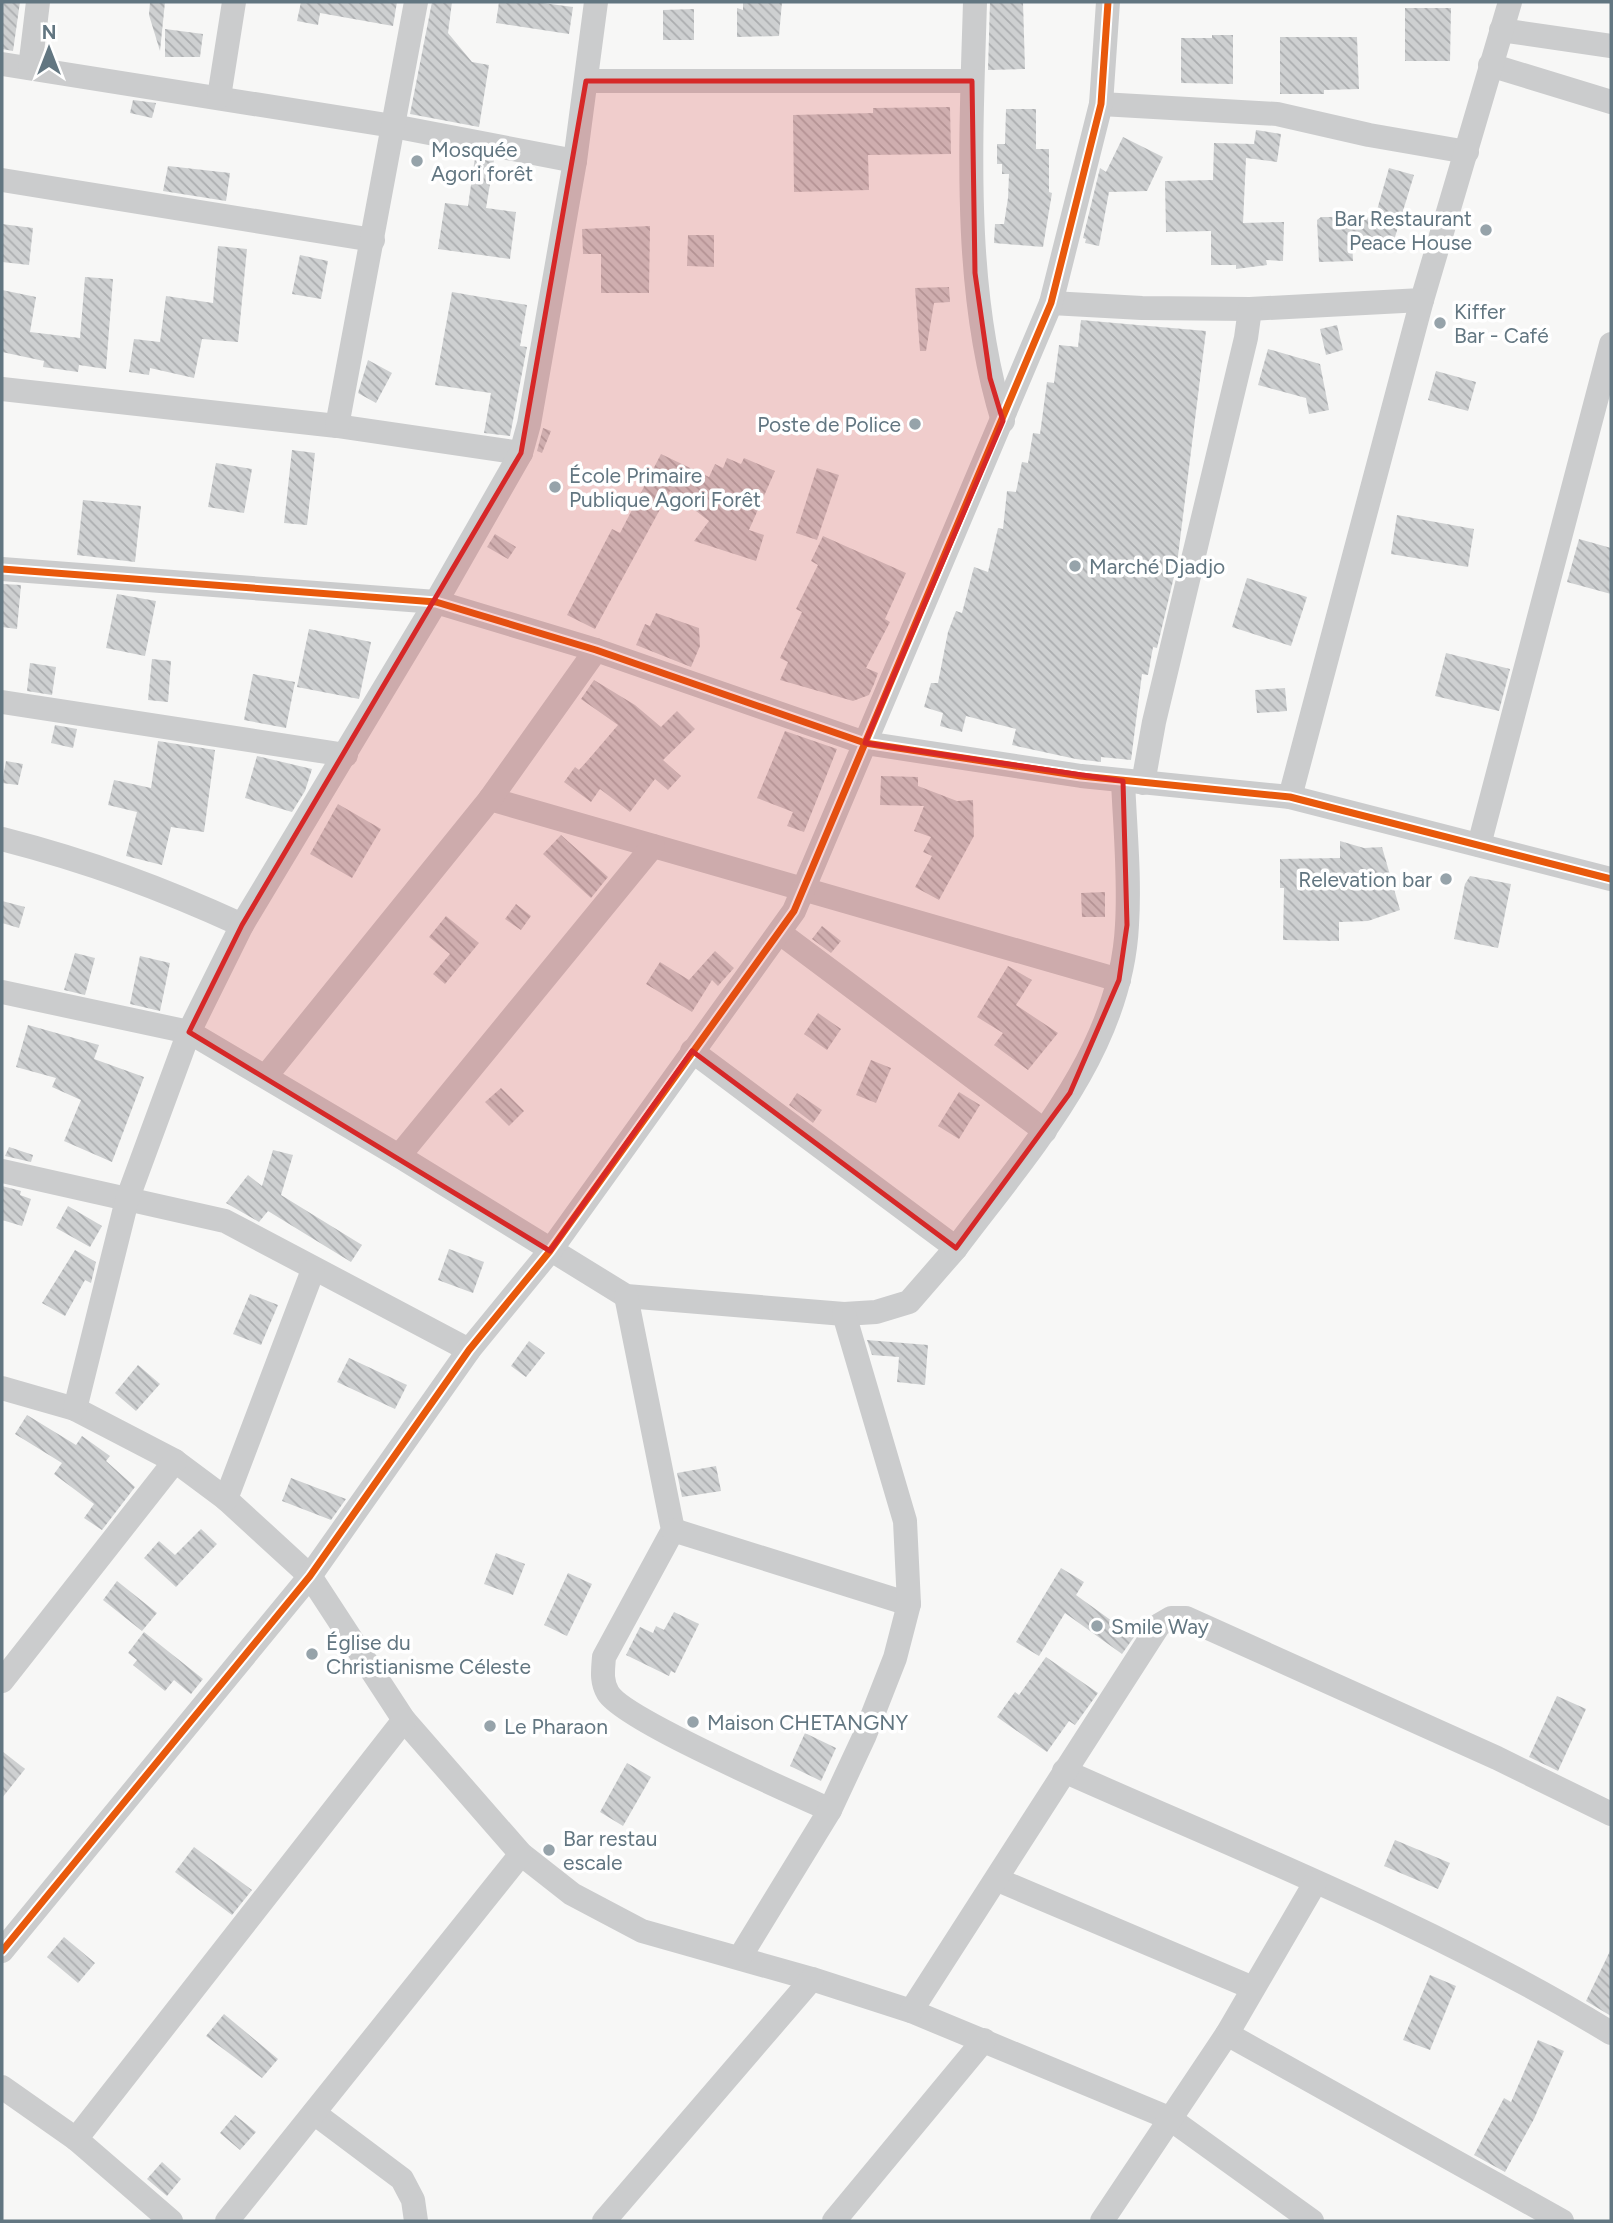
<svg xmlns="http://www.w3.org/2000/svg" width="1613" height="2223" viewBox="0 0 1613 2223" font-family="Figtree,sans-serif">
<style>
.building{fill:url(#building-back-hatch)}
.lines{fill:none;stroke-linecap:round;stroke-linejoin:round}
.minor{stroke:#cbcccd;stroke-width:24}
.cycleway-casing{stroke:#fff;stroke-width:11}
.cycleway{stroke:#e8590c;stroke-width:7}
.marked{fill:#d62828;fill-opacity:0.2;stroke:#d62828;stroke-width:5;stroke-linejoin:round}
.poi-dot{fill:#96a3aa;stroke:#fff;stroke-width:2.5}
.labels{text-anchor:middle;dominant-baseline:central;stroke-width:7;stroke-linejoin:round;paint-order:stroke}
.poi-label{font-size:21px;fill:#627681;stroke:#fff;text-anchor:start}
</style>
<defs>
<pattern id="building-back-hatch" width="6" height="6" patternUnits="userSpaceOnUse" patternTransform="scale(1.75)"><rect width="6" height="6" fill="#ced0d1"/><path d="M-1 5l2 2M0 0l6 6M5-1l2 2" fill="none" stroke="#abadaf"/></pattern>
</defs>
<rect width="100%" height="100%" fill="#f7f7f6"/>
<g class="building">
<polygon points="2,2 20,2 13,51 2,49"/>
<polygon points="150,2 165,2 160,51 149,15"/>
<polygon points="301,2 397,2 393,26 320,13 318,25 297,21"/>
<polygon points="432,2 452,2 448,33 472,62 489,65 479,127 410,114"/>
<polygon points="499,2 535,2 573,7 569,34 496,23"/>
<polygon points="743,2 782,2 779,36 737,37 737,8 743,10"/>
<polygon points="990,2 1023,2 1025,69 988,70"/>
<polygon points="1405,8 1451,8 1450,61 1405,61"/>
<polygon points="694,9 694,40 663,40 663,10"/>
<polygon points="165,29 203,34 200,57 165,57"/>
<polygon points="1212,35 1233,35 1233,84 1181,83 1181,38 1212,38"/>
<polygon points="1280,37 1357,37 1359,89 1324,90 1324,94 1280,94"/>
<polygon points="133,100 156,103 152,118 130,113"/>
<polygon points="950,107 951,154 868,155 869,190 794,192 793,115 873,113 873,108"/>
<polygon points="1006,109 1036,109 1036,149 1049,149 1049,192 1052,193 1043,247 994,243 995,224 1004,224 1008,198 1009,174 1002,174 1002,164 997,164 997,144 1005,144"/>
<polygon points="1256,130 1281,134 1277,162 1246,158 1243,223 1284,222 1283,261 1266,260 1267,265 1236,269 1236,265 1211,265 1211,231 1166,232 1165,181 1213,180 1214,143 1254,144"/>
<polygon points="1123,137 1163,157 1147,191 1109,192 1099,246 1085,243 1086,239 1083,238 1100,168 1106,172"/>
<polygon points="475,157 494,160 486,208 516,212 510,259 438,249 445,203 468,206"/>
<polygon points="168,166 230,173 226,201 163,191"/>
<polygon points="1389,168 1414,175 1391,250 1352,240 1353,261 1319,262 1317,220 1321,217 1375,217"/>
<polygon points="2,224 33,228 29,265 2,262"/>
<polygon points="650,226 649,293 601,293 601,254 583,254 582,229"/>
<polygon points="688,235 714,235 714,267 687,266"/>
<polygon points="218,246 247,249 238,342 202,339 194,378 150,368 149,375 129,372 134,339 160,342 166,296 213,303"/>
<polygon points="300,255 328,261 321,299 292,294"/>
<polygon points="85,277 113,279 106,369 79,365 78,372 43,367 44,361 2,352 2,290 36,297 30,332 80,338"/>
<polygon points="949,287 950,302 934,303 926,351 920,351 915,288"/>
<polygon points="452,292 527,305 520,346 527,347 510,436 484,433 491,393 435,385"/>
<polygon points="1081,320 1206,331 1177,564 1157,648 1153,647 1148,675 1142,674 1131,760 1101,757 1101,762 1076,759 1012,745 1016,729 966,716 962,732 940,726 943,713 924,707 931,683 938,683 948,632 956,611 962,613 974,567 988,572 998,528 1003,529 1007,491 1016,492 1022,462 1028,463 1033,433 1040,434 1047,382 1054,383 1059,345 1078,347"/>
<polygon points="1337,325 1343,350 1326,355 1320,329"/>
<polygon points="1268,349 1320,364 1329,410 1309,414 1306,398 1258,385"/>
<polygon points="368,360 392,373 376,403 358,393"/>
<polygon points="1436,371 1476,382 1468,411 1428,400"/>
<polygon points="543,428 551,431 542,453 537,451"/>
<polygon points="292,450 315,453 307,525 284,523"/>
<polygon points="661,454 709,477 715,464 723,468 727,458 741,464 744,458 775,471 749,530 764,535 756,561 694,541 709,521 670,491 595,629 567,615 612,529 620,533"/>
<polygon points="216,463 252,469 244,513 208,507"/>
<polygon points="817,468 839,475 817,540 796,533"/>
<polygon points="83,500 141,506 135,562 77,555"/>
<polygon points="1397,515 1474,529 1468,567 1391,554"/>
<polygon points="495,534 516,547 508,559 487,547"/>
<polygon points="823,536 906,573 885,619 890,622 866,668 878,673 874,684 869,695 853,701 780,680 788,662 780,658 802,612 796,609 818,565 811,561"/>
<polygon points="1579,539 1611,548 1611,594 1567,582"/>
<polygon points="1247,578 1307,597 1291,646 1232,627"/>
<polygon points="2,584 21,585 17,629 2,627"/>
<polygon points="117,594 156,601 145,656 106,648"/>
<polygon points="656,613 699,628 700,646 691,667 636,645 645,624 650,626"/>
<polygon points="309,629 371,642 359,699 297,687"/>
<polygon points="1446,653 1510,669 1499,711 1435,696"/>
<polygon points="152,659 171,661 168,702 148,700"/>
<polygon points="30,663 56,667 52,695 27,691"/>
<polygon points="253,674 295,682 286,728 244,720"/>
<polygon points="594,680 635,705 661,727 677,711 695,729 663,760 681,776 668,790 655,779 630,812 600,789 591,802 564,782 575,767 579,770 588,760 618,725 581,699"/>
<polygon points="1285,688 1287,711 1257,713 1255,690"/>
<polygon points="55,725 77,729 73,748 51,743"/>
<polygon points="785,731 837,749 804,832 787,826 793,812 757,798"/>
<polygon points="158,741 215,750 204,832 171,827 162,865 126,856 137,812 108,805 114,780 151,788"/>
<polygon points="257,756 312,769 305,791 292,812 245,798"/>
<polygon points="6,761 23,764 18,785 2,783"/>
<polygon points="881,776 918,777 918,786 957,801 973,800 974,836 939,900 915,887 932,856 923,852 931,837 914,831 924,806 880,805"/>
<polygon points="338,804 381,829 352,878 310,854"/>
<polygon points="561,835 608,877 591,898 543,854"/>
<polygon points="1340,841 1364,848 1382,847 1400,910 1368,921 1339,922 1339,941 1283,940 1284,888 1280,888 1280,859 1340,858"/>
<polygon points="1470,876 1511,884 1498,948 1454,939 1465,884"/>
<polygon points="1105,892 1105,917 1082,917 1081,893"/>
<polygon points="2,901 25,907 19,928 2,923"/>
<polygon points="516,904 531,916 521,930 505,919"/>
<polygon points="446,916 479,943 445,984 433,974 450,954 429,937"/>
<polygon points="822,926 841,941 831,953 812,939"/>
<polygon points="715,951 734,968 718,986 712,980 692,1012 646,984 660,962 689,980"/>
<polygon points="75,953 95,958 85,995 64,990"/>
<polygon points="140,956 170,963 160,1011 130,1004"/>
<polygon points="1008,966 1032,980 1016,1005 1058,1033 1028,1070 994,1045 1003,1033 977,1017"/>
<polygon points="818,1013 841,1029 827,1050 804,1034"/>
<polygon points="28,1025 99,1045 94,1059 144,1077 112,1162 64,1141 81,1100 52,1087 56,1078 16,1067"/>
<polygon points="871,1060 891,1068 876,1103 856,1095"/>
<polygon points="501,1088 524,1111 509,1126 485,1102"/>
<polygon points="959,1092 980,1105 959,1139 938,1126"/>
<polygon points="797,1093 822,1110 813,1123 789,1105"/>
<polygon points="9,1147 33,1155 31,1162 5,1156"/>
<polygon points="273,1150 293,1155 281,1195 362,1245 351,1262 268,1211 259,1222 226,1203 248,1175 262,1186"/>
<polygon points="2,1186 21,1191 20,1195 31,1199 22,1226 2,1220"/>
<polygon points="68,1206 102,1226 90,1247 56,1228"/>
<polygon points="449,1249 484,1262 473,1293 438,1280"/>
<polygon points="75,1250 96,1262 91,1283 85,1280 65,1316 42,1303"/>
<polygon points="250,1294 278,1305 261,1345 233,1334"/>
<polygon points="867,1340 928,1345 925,1385 897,1382 899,1357 872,1355"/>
<polygon points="529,1341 545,1353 526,1377 511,1366"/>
<polygon points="349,1358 407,1385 395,1409 337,1382"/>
<polygon points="138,1365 160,1384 136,1411 115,1393"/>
<polygon points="27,1415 76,1445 82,1436 110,1456 106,1461 135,1487 102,1530 84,1518 94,1504 54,1474 62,1463 15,1434"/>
<polygon points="716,1466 721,1491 682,1497 677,1473"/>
<polygon points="291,1478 346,1499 331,1520 282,1501"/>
<polygon points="201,1529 217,1544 176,1587 144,1558 159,1541 175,1555"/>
<polygon points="496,1553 525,1564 513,1595 484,1584"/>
<polygon points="1061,1568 1084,1582 1076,1595 1134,1637 1122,1654 1065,1613 1039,1656 1016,1642"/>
<polygon points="568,1573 592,1584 567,1636 544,1625"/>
<polygon points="117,1581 157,1613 142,1631 103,1600"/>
<polygon points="674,1612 699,1624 675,1673 671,1671 669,1676 626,1655 640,1627 653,1633 656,1626 664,1630"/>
<polygon points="144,1632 203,1679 191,1694 174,1680 165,1691 133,1665 137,1660 128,1653"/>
<polygon points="1046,1657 1098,1693 1075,1725 1069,1721 1047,1752 997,1717 1015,1692 1019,1695"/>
<polygon points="1557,1696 1586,1709 1558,1771 1529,1757"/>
<polygon points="805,1733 836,1748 821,1781 790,1766"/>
<polygon points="2,1751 25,1769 2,1798"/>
<polygon points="627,1763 651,1777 623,1826 600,1812"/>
<polygon points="1395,1840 1450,1863 1438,1889 1384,1866"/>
<polygon points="194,1847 252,1890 232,1915 175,1872"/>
<polygon points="64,1937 95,1963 78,1983 47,1957"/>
<polygon points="1611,1949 1611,2016 1586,2001"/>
<polygon points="1430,1975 1456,1986 1430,2050 1403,2040"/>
<polygon points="224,2014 278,2059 262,2078 206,2036"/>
<polygon points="1538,2040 1564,2051 1534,2119 1505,2172 1474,2155 1504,2098 1511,2102"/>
<polygon points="235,2115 256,2132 240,2150 220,2133"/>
<polygon points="162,2162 181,2179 167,2196 147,2179"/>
</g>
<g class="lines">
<g class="minor">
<path d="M975 2C971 139 962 289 1003 421"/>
<polyline points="1501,30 1611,46"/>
<polyline points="2,64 393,126 575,161"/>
<polyline points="1490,65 1611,102"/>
<polyline points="30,68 38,2"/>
<polyline points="586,81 972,81"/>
<polyline points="219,97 234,2"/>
<polyline points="1101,104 1277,114 1369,135 1467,152"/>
<polyline points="2,180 373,240"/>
<polyline points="1051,303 1142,308 1250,309 1422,300 1510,2"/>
<polyline points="2,389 337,426 521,453"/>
<polyline points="337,426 416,2"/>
<polyline points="2,569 436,602 596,650 865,743 1081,776 1290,797 1611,879"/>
<polyline points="2,702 346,755"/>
<polyline points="1143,783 1154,722 1246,338 1250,309"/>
<polyline points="1290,797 1422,300"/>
<polyline points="490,799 1119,980"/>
<path d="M2 839C88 861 161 888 242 925"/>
<polyline points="1479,845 1611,344"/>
<polyline points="780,933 1045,1131"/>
<polyline points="2,992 189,1032 399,1156 626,1296 844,1314 876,1312 909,1302 956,1248 692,1051"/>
<polyline points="266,1076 490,799 596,650"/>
<polyline points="399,1156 653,846"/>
<polyline points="2,1171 225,1221 469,1350"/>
<path d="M956 1248C1028 1152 1121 1051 1127 925 1130 877 1125 828 1123 781"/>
<path d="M626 1296 673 1530 604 1657C603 1670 601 1681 608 1693 624 1720 792 1792 830 1810"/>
<polyline points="2,1388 75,1409 175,1461 226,1499 310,1576 404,1720 521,1854 572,1894 642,1931 812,1979 911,2011 1169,2118 1312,2221"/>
<polyline points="75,1409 127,1200 189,1032 242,925 436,602 521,453 529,424 575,161 596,2"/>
<polyline points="226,1499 313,1270"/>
<polyline points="673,1530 909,1604"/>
<polyline points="2,1681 175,1461"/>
<path d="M1064 1771C1248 1853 1439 1928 1611 2033"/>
<polyline points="998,1880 1253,1988"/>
<polyline points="2,1951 310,1576 469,1350 550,1251 794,911 1051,303 1101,104 1108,2"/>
<polyline points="740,1957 830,1810 864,1737 895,1658 909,1604 905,1521 844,1314"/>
<polyline points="911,2011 1159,1625 1171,1618 1186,1618 1497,1758 1611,1814"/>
<polyline points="1227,2034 1562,2221"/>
<polyline points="2,2087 76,2139 171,2221"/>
<polyline points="314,2113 402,2179 413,2200 416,2221"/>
<polyline points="76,2139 404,1720"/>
<polyline points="227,2221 521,1854"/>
<polyline points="604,2221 812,1979"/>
<polyline points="834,2221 984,2040"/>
<polyline points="1102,2221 1227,2034 1315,1883"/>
</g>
<defs>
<g id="cycleway">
<polyline points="2,569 436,602 596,650 865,743 1081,776 1290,797 1611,879"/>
<polyline points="2,1951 310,1576 469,1350 550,1251 794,911 1051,303 1101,104 1108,2"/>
</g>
</defs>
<use href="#cycleway" class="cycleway-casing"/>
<use href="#cycleway" class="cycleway"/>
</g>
<path class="marked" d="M586 81H972L975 273 990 378 1003 421 865 743 1123 781 1127 925 1119 980 1070 1093 956 1248 692 1051 550 1251 189 1032 242 925 521 453Z"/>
<g class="poi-dot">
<circle cx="417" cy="161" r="7"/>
<circle cx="1486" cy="230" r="7"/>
<circle cx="1440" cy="323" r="7"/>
<circle cx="915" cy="424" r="7"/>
<circle cx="555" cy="487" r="7"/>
<circle cx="1075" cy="566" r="7"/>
<circle cx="1446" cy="879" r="7"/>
<circle cx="1097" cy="1626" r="7"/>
<circle cx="312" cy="1654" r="7"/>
<circle cx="693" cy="1722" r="7"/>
<circle cx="490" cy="1726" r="7"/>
<circle cx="549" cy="1850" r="7"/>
</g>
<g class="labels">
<g class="poi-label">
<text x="431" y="149">Mosquée<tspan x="431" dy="24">Agori forêt</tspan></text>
<text x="1472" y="218" text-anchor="end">Bar Restaurant<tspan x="1472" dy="24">Peace House</tspan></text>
<text x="1454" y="311">Kiffer<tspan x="1454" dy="24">Bar - Café</tspan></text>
<text x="901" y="424" text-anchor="end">Poste de Police</text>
<text x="569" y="475">École Primaire<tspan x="569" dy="24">Publique Agori Forêt</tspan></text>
<text x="1089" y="566">Marché Djadjo</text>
<text x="1432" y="879" text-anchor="end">Relevation bar</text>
<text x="1111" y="1626">Smile Way</text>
<text x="326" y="1642">Église du<tspan x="326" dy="24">Christianisme Céleste</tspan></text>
<text x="707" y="1722">Maison CHETANGNY</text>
<text x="504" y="1726">Le Pharaon</text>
<text x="563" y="1838">Bar restau<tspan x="563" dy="24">escale</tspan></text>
</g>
</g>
<rect width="1613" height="2223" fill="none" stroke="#627681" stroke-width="7"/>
<g transform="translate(49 49)" stroke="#ffffff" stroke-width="5" paint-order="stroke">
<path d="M0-5L12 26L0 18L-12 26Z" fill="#627681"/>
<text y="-10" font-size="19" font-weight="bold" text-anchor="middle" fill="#627681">N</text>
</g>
</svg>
